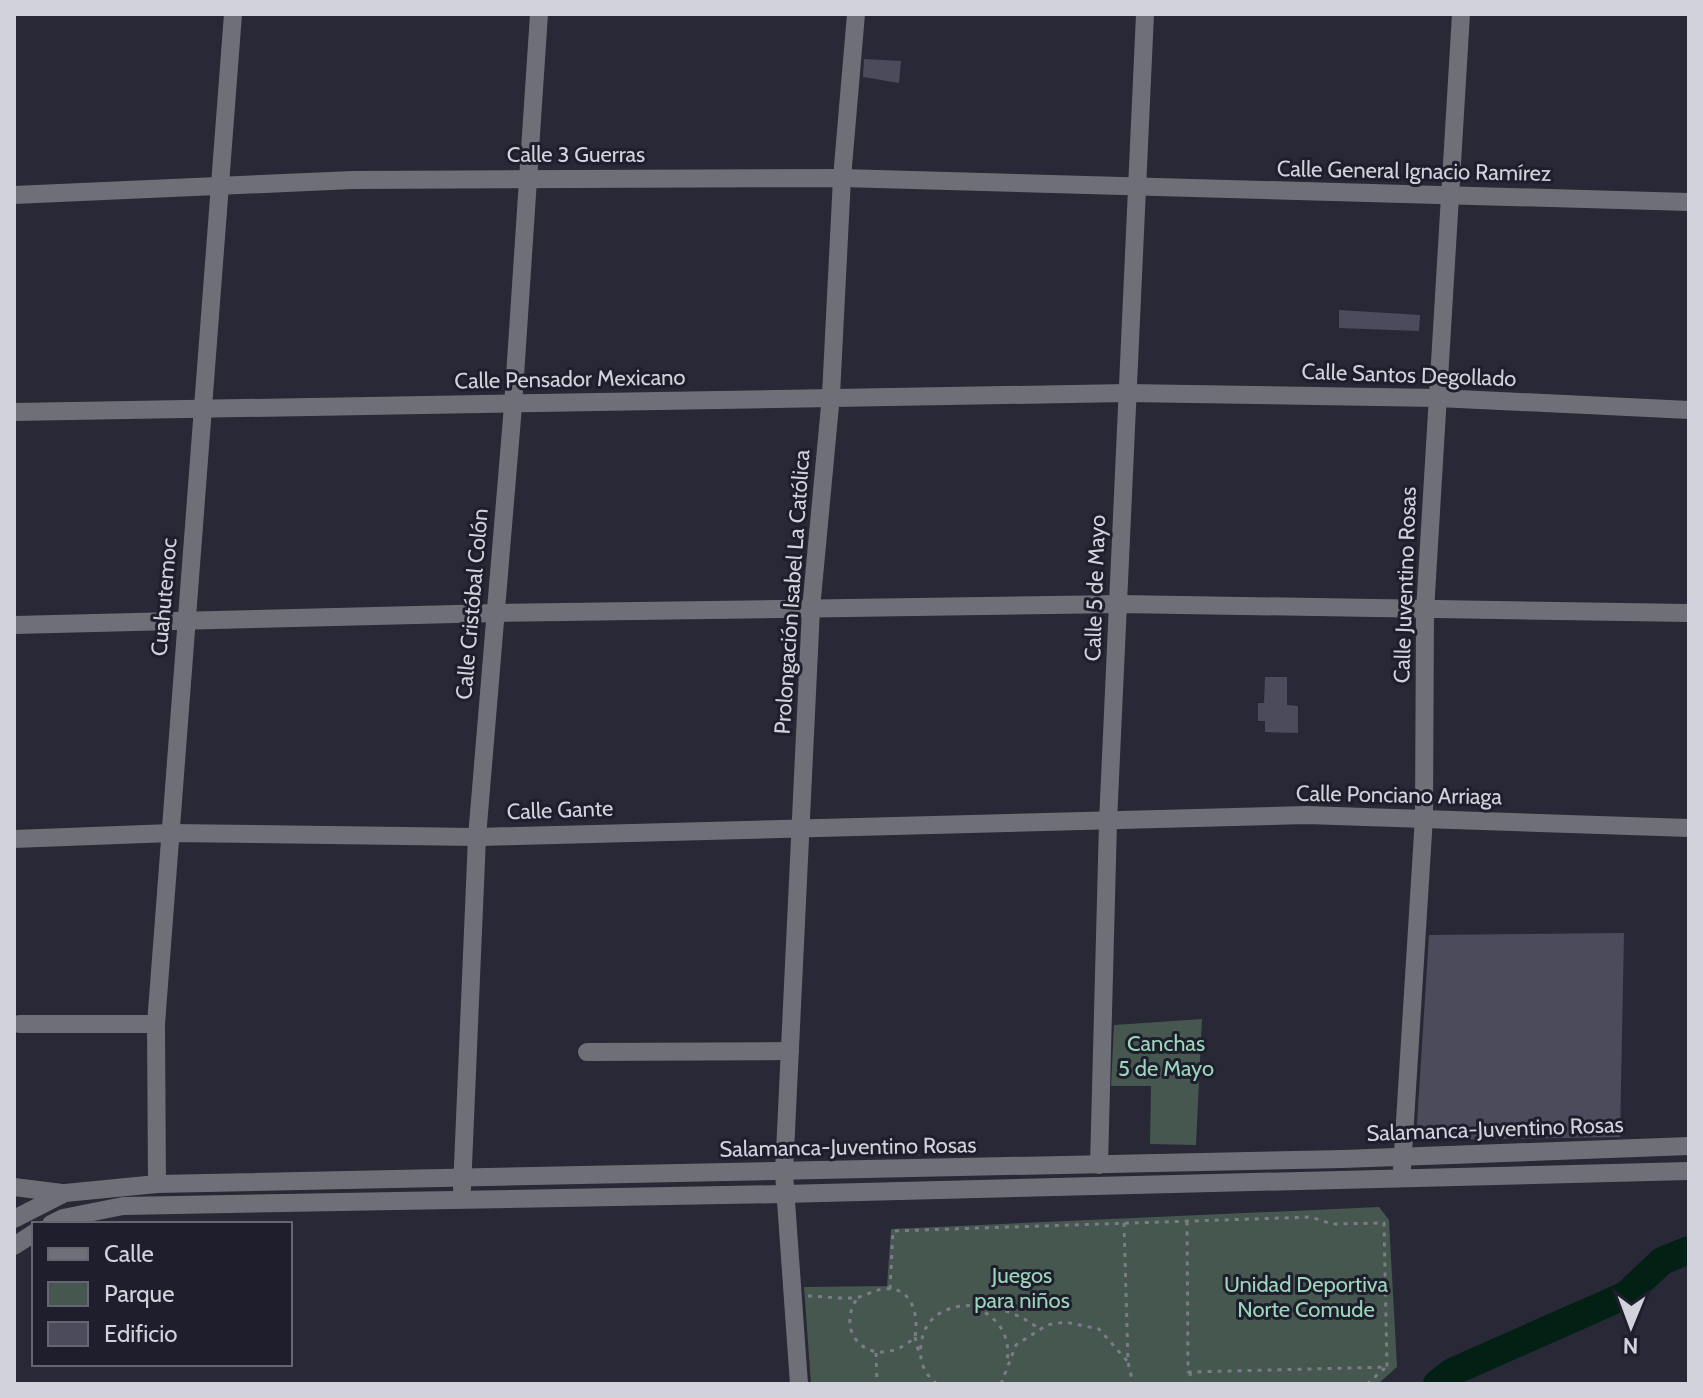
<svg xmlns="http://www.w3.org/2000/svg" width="1703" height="1398" viewBox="0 0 1703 1398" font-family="Cabin,sans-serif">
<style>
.green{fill:#45574e}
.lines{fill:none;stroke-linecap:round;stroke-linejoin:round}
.river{stroke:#032015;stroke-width:28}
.building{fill:#4b4b5c}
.path{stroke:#7c7c88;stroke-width:3;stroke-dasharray:4 6;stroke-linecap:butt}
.minor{stroke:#6f6f77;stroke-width:18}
.labels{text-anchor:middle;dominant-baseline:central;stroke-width:6;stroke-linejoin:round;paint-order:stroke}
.street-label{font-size:22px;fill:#d2d2dc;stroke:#1e1e2c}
.park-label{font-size:22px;fill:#9bd6bb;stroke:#1e1e2c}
</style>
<rect width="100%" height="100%" fill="#282836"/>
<g class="green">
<polygon points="1202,1019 1196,1145 1150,1144 1151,1086 1111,1086 1114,1025"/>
<polygon points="1379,1207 1389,1220 1397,1367 1378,1384 811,1384 804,1287 887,1286 891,1229"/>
</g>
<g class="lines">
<polyline class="river" points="1437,1384 1452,1372 1626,1295 1662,1261 1689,1250"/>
</g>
<g class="building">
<polygon points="864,59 901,61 899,83 863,77"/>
<polygon points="1339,310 1420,315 1419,331 1339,328"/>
<polygon points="1265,677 1287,677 1287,705 1298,706 1298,733 1265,732 1265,721 1258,721 1258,703 1264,703"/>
<polygon points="1624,933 1620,1137 1416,1140 1429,935"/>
</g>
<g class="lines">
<g class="path">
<polyline points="1124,1223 1128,1362 1133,1384"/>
<polyline points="890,1289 893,1231 1311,1217 1332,1224 1384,1223 1387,1367 1188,1372 1187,1221"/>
<path d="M808 1296C824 1296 844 1300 859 1297 867 1295 874 1290 883 1289 912 1285 919 1315 915 1337 876 1374 831 1336 858 1297"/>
<path d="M976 1308C998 1317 1011 1336 1007 1361"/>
<polyline points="915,1337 919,1353"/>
<polyline points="876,1353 877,1384"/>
<polyline points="1190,1372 1191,1384"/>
<path d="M937 1384C924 1374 919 1361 921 1345 927 1288 1008 1302 1039 1329"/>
<polyline points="1001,1384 1016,1345 1047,1325 1065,1322 1099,1329 1128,1362"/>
<polyline points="1367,1384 1385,1368"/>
</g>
<g class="minor">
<polyline points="14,195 353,180 842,178 1689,202"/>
<polyline points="14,412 1127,393 1438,398 1689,410"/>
<polyline points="14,625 496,613 1120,604 1689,613"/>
<polyline points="14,839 171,833 477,837 1307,815 1689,828"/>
<polyline points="19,1024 156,1024"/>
<polyline points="587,1052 790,1051"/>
<polyline points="1099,1165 1108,822 1145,14"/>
<polyline points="1402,1169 1424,817 1425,611 1461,14"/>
<polyline points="157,1184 156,1024 233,14"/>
<polyline points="14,1187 62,1193"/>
<polyline points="462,1189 477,837 513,406 539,14"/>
<polyline points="14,1219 65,1193 157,1184 1343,1159 1689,1146"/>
<polyline points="51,1224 63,1218 123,1206 783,1194 1689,1171"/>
<polyline points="14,1246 34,1233"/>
<polyline points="799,1384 784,1173 811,609 831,395 842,178 856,14"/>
</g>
</g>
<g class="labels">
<g class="street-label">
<text x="576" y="154">Calle 3 Guerras</text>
<text transform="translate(1414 171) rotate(1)">Calle General Ignacio Ramírez</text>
<text transform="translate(1409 375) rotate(2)">Calle Santos Degollado</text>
<text transform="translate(570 379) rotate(-1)">Calle Pensador Mexicano</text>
<text transform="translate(1405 585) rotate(-88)">Calle Juventino Rosas</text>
<text transform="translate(1095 588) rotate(-88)">Calle 5 de Mayo</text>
<text transform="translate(792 592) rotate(-86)">Prolongación Isabel La Católica</text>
<text transform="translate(164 597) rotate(-85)">Cuahutemoc</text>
<text transform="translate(472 604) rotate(-85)">Calle Cristóbal Colón</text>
<text transform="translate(1399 795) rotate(1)">Calle Ponciano Arriaga</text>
<text transform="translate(560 810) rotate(-2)">Calle Gante</text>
<text transform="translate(1495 1129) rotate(-2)">Salamanca-Juventino Rosas</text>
<text transform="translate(848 1147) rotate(-1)">Salamanca-Juventino Rosas</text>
</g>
<g class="park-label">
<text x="1166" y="1043">Canchas<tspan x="1166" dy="25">5 de Mayo</tspan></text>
<text x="1022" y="1275">Juegos<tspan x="1022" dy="25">para niños</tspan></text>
<text x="1306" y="1284">Unidad Deportiva<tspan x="1306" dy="25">Norte Comude</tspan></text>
</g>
</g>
<rect width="1703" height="1398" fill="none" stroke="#d2d2dc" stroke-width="32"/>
<rect x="32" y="1222" width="260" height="144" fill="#1e1e2c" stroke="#666672" stroke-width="2"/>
<rect x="48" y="1248" width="40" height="12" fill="#6f6f77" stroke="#666672" stroke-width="2"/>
<text x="104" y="1262" font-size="24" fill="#d2d2dc">Calle</text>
<rect x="48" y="1282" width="40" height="24" fill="#45574e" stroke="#666672" stroke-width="2"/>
<text x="104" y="1302" font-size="24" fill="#d2d2dc">Parque</text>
<rect x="48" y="1322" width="40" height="24" fill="#4b4b5c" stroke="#666672" stroke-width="2"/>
<text x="104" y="1342" font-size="24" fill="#d2d2dc">Edificio</text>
<g transform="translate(1631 1326) rotate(181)" stroke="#1e1e2c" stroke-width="6" paint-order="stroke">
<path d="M0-6L14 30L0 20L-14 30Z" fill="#d2d2dc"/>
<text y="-12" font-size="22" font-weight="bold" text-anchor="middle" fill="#d2d2dc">N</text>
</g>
</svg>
